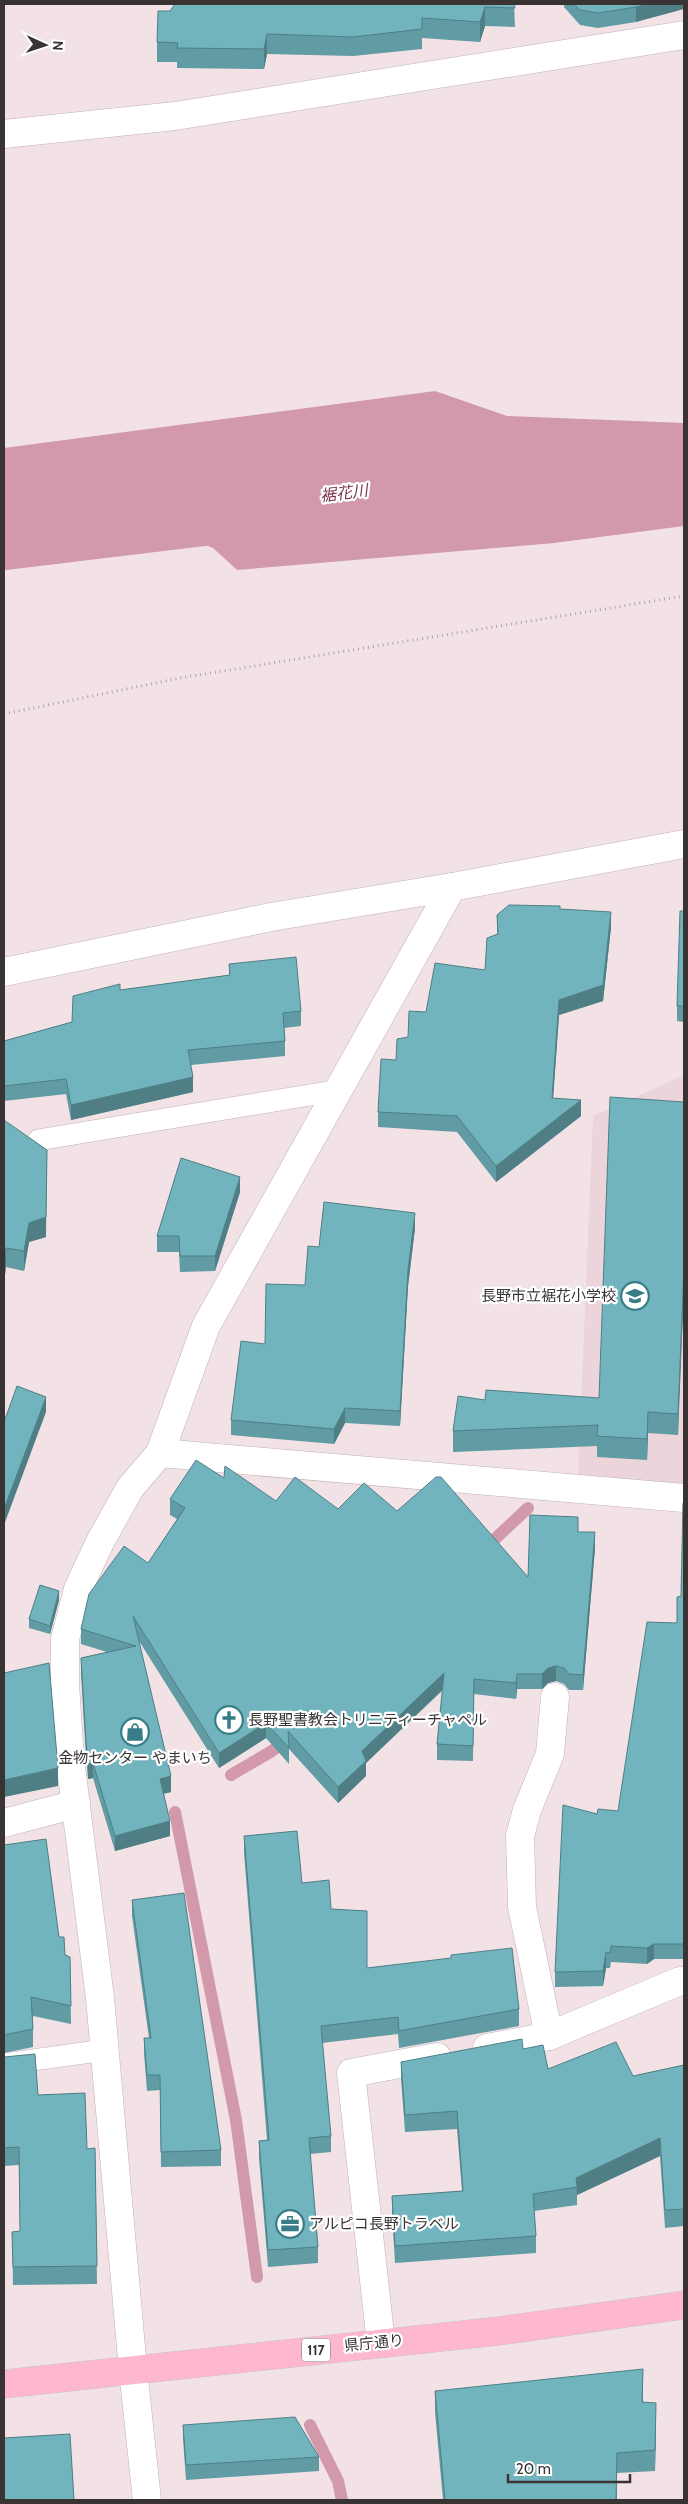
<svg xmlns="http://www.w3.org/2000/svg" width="688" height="2504" viewBox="0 0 688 2504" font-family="Cabin,'Noto Sans JP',sans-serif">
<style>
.built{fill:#ecd4db}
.water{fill:#d199a9}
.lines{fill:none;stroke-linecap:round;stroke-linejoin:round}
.stream{stroke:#d199a9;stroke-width:12}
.river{stroke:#d199a9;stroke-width:74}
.service-casing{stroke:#c1b2b6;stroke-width:22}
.minor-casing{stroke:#c1b2b6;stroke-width:29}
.trunk-casing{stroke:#c8c6c6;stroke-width:29}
.path{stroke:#afa3a6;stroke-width:3;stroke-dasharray:1 4;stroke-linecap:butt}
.service{stroke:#fff;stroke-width:21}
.minor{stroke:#fff;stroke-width:28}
.trunk{stroke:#feb8ce;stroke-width:28}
.wall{fill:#619ba3}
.shaded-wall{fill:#4f7e85}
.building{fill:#71b4be;stroke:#4f7e85}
.labels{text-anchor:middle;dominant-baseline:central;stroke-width:4.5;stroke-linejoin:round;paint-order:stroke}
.shield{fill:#fff;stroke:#747071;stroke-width:1}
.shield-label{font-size:14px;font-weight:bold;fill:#393334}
.poi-label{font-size:15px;fill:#393334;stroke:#fff;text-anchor:start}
.street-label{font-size:15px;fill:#393334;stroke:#fff}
.water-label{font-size:16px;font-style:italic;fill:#79344d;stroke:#fff}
</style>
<rect width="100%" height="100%" fill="#f2e2e6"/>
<polygon class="built" points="684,1075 684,1484 578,1477 593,1116"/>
<polygon class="water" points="435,391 507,416 684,423 684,526 554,543 237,570 213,548 135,517 4,533 4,448"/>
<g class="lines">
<g class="stream">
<polyline points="482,1551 528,1508"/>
<polyline points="231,1775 272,1751 289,1738"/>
<polyline points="175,1812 236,2120 257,2277"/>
<polyline points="310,2425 338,2481 342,2500"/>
</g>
<polyline class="river" points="4,533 236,505"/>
<defs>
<g id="service">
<polyline points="38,1140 340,1090"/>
<polyline points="4,2064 105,2050"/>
</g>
<g id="minor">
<polyline points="4,134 175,116 684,35"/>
<polyline points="4,972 271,917 452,887 684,844"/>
<polyline points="160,1453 684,1498"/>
<polyline points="4,1823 76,1804"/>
<polyline points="549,2036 680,1981"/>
<polyline points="487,2048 549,2036 522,1907 520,1836 527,1810 550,1754 555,1697"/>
<polyline points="381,2343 351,2073 437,2057"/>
<polyline points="147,2500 133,2370 100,1998 70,1759 65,1684 65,1639 78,1589 100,1542 130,1488 160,1453 206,1326 452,887"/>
</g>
<polyline id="trunk" points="4,2384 499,2331 684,2305"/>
</defs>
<use href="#service" class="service-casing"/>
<use href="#minor" class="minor-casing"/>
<use href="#trunk" class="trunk-casing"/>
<polyline class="path" points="4,714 180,678 684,596"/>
<use href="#service" class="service"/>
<use href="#minor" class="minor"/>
<use href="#trunk" class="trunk"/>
</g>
<g class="wall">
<polygon points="514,4 515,27 485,26 480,42 422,38 422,49 353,56 267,54 264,69 177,68 177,62 157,62 157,42 170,11"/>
<polygon points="564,4 684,4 636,22 598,28 580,25 564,7"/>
<polygon points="560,909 611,927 603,1001 559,1015 553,1098 581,1116 496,1182 457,1132 378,1127 378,1112 396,1060 408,1037 426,1012 485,970 497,934 497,915"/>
<polygon points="684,911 684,1022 677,1021 677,1006"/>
<polygon points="229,964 301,1011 301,1026 284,1028 285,1041 285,1056 191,1065 193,1092 71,1120 66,1094 4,1101 4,1041 72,1022 120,990 229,975"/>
<polygon points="684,1102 678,1435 648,1433 647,1460 597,1457 597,1446 453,1452 453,1431 485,1400 599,1398"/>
<polygon points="4,1120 46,1237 29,1242 24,1271 6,1267 4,1282"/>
<polygon points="240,1192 215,1271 180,1272 179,1252 157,1252 157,1236"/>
<polygon points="415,1228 408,1286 400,1426 345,1423 334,1444 231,1435 231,1420 265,1344 305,1285 319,1247"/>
<polygon points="224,1478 276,1501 338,1509 397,1511 528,1577 578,1532 595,1548 583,1690 569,1690 564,1684 556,1681 548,1683 542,1689 517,1689 516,1699 474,1694 473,1761 437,1760 437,1744 443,1690 366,1763 366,1776 338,1803 289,1749 289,1764 266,1738 219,1768 139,1641 171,1792 164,1794 170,1836 115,1851 93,1778 88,1779 86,1758 81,1674 81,1658 107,1652 81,1644 81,1629 148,1563 177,1519 170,1515 170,1499"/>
<polygon points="684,1503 684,1959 654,1959 647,1964 611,1962 610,1968 606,1968 603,1986 555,1987 555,1972 597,1814 618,1811 677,1623 681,1596"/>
<polygon points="59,1600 50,1634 29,1628 29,1619"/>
<polygon points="244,1836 302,1883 331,1909 367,1968 519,2009 519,2026 399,2048 398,2034 322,2043 331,2136 331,2152 310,2154 318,2247 318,2263 268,2267 259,2158 259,2141 267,2140 244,1853"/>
<polygon points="4,1845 59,1937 65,1955 70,1957 71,2024 33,2016 33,2047 4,2053"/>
<polygon points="132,1900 221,2150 221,2166 161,2167 160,2090 147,2091 144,2053 144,2038 149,2038 132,1916"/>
<polygon points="523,2049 548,2069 633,2076 684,2065 684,2226 665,2228 660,2156 577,2195 577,2205 534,2211 536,2236 536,2253 395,2263 392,2213 392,2196 462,2191 457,2129 405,2132 401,2079 401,2062"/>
<polygon points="4,2057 87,2149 95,2148 97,2284 13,2285 12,2232 20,2231 19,2165 4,2166"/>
<polygon points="643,2389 643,2402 656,2424 655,2471 617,2473 617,2500 443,2500 435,2412 435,2391"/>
<polygon points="183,2425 319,2457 319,2471 186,2480 183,2439"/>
</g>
<g class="shaded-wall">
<polygon points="649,4 684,4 684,9 636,22 636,7"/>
<polygon points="485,7 485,26 480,42 480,22"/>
<polygon points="267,34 267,54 264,69 264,49"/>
<polygon points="611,912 611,927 603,1001 559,1015 552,1114 552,1098 559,1000"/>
<polygon points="193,1077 193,1092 71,1120 71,1105"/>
<polygon points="581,1100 581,1116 496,1182 496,1166"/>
<polygon points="47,1150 46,1237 29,1242 24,1271 24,1251 29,1223"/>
<polygon points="240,1177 240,1192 215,1271 215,1256"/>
<polygon points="415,1213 415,1228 408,1286 400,1426 400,1411 408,1270"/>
<polygon points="6,1248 6,1267 4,1282 4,1262"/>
<polygon points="684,1268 684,1289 678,1435 678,1414"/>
<polygon points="46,1397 46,1412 4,1525 4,1509"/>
<polygon points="345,1408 345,1423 334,1444 334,1429"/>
<polygon points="648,1412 648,1433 647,1460 647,1439"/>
<polygon points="595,1532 595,1548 583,1690 583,1675"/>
<polygon points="59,1591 59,1600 50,1634 50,1626"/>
<polygon points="556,1666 556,1681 548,1683 542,1689 542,1674 548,1668"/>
<polygon points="444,1673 444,1688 366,1763 366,1776 338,1803 338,1787 362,1751"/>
<polygon points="517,1674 517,1689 516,1699 516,1683"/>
<polygon points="266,1723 266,1738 219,1768 219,1753"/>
<polygon points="93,1763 93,1778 88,1779 88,1764"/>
<polygon points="58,1768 58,1786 4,1797 4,1780"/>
<polygon points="171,1776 171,1792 160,1794 160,1779"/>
<polygon points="170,1821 170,1836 115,1851 115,1836"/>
<polygon points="654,1944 654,1959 647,1964 647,1948"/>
<polygon points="606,1952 606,1968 603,1986 603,1971"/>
<polygon points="660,2138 660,2156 577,2195 576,2178"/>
<polygon points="643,2369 643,2389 642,2422 642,2402"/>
<polygon points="656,2403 656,2424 655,2471 655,2450"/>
</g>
<g class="building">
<polygon points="175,4 514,4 515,8 485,7 480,22 422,18 422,29 353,37 267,34 264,49 177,48 178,43 157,42 158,11 170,11"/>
<polygon points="574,4 649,4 636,7 598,13 580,10"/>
<polygon points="509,905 560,906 560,909 611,912 603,985 559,1000 552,1098 581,1100 496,1166 457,1116 378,1112 381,1059 396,1060 397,1039 408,1037 409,1011 426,1012 435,963 485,970 487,938 498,934 497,915"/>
<polygon points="680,911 684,911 684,1006 677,1006"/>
<polygon points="296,957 301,1011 283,1013 285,1041 188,1050 193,1077 71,1105 66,1079 4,1086 4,1041 72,1022 73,996 120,984 120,990 230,975 229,964"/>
<polygon points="610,1097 684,1102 684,1268 678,1414 648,1412 647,1439 597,1436 598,1425 453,1431 458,1396 485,1400 486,1390 599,1398"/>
<polygon points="4,1120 47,1150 46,1217 29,1223 24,1251 6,1248 4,1262"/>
<polygon points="181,1158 240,1177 215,1256 180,1256 179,1236 157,1236"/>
<polygon points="324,1202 415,1213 408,1270 400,1411 345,1408 334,1429 231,1420 241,1341 265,1344 266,1284 305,1285 308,1246 319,1247"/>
<polygon points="17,1386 46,1397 4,1509 4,1422"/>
<polygon points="196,1460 224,1478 225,1466 276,1501 295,1477 338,1509 364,1483 397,1511 436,1477 441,1477 528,1577 530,1515 578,1517 578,1532 595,1532 583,1675 569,1674 564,1668 556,1666 548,1668 542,1674 517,1674 516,1683 474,1679 473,1746 437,1744 444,1673 362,1751 366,1761 338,1787 288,1731 289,1748 266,1723 219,1753 133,1616 171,1776 160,1779 170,1821 115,1836 93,1763 88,1764 86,1742 81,1658 136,1646 81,1629 89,1594 124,1546 148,1563 185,1508 170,1499"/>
<polygon points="683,1503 684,1503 684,1944 654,1944 647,1948 611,1946 610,1953 606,1952 603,1971 555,1972 563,1805 597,1814 598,1809 618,1811 647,1622 677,1623 677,1597 681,1596"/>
<polygon points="40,1585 59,1591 50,1626 29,1619"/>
<polygon points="49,1663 58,1768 4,1780 4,1673"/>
<polygon points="297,1831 302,1883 329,1880 331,1909 367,1911 367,1968 451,1958 451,1955 512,1948 519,2009 399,2031 398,2017 321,2026 331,2136 309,2138 318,2247 268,2250 259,2141 269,2140 244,1836"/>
<polygon points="46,1839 59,1937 64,1937 65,1955 70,1957 71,2006 31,1997 33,2029 4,2035 4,1845"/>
<polygon points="184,1893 221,2150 161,2152 160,2075 147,2075 144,2038 151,2038 132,1900"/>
<polygon points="522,2039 523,2049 543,2045 548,2069 616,2042 633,2076 684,2065 684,2209 665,2210 660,2138 576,2178 577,2187 533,2194 536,2236 395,2246 392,2196 463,2191 457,2111 405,2115 401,2062"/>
<polygon points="35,2054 38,2095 85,2093 87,2149 95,2148 97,2266 13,2267 12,2232 20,2231 19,2147 4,2148 4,2057"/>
<polygon points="643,2369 642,2402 656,2403 655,2450 617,2453 616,2500 445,2500 435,2391"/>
<polygon points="295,2417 319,2457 186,2465 183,2425"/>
<polygon points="70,2434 74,2500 4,2500 4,2438"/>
</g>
<defs>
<symbol id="school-ring" viewBox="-11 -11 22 22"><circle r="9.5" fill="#fff" stroke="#367d87" stroke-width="1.5"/><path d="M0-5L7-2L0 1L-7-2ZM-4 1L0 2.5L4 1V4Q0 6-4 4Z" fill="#367d87"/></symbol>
<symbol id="church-ring" viewBox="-11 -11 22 22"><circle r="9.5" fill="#fff" stroke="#367d87" stroke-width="1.5"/><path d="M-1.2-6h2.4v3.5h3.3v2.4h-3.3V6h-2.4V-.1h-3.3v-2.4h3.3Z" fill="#367d87"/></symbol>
<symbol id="shop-ring" viewBox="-11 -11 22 22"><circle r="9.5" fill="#fff" stroke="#367d87" stroke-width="1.5"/><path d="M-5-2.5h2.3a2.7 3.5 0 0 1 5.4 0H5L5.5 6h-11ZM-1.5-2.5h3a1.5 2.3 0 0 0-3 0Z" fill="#367d87"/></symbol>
<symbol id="office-ring" viewBox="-11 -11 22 22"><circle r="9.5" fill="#fff" stroke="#367d87" stroke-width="1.5"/><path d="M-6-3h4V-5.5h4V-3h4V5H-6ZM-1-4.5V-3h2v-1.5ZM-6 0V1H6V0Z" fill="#367d87"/></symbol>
</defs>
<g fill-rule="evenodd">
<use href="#school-ring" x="619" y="1280" width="32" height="32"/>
<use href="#church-ring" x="213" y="1704" width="32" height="32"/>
<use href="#shop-ring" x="119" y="1716" width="32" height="32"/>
<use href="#office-ring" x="274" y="2208" width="32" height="32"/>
</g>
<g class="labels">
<rect class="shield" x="302" y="2338.5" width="28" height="23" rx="4"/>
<g class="shield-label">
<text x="316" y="2350">117</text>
</g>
<g class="poi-label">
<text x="616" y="1296" text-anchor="end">長野市立裾花小学校</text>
<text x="248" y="1720">長野聖書教会トリニティーチャペル</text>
<text x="135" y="1758" text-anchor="middle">金物センター やまいち</text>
<text x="309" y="2224">アルピコ長野トラベル</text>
</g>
<g class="street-label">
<text transform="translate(374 2343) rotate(-6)">県庁通り</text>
</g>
<g class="water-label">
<text transform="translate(344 493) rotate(-7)">裾花川</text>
</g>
</g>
<rect width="688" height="2504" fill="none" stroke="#393334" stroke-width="10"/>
<g transform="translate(45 45) rotate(93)" stroke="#ffffff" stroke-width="4" paint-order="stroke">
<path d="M0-4L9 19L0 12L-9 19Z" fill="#393334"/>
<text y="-8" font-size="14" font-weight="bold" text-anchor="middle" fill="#393334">N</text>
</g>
<path d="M508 2474v8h122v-8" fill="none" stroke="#393334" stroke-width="2.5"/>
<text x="516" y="2474" font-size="15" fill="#393334" stroke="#ffffff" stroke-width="4" paint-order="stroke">20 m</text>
</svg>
